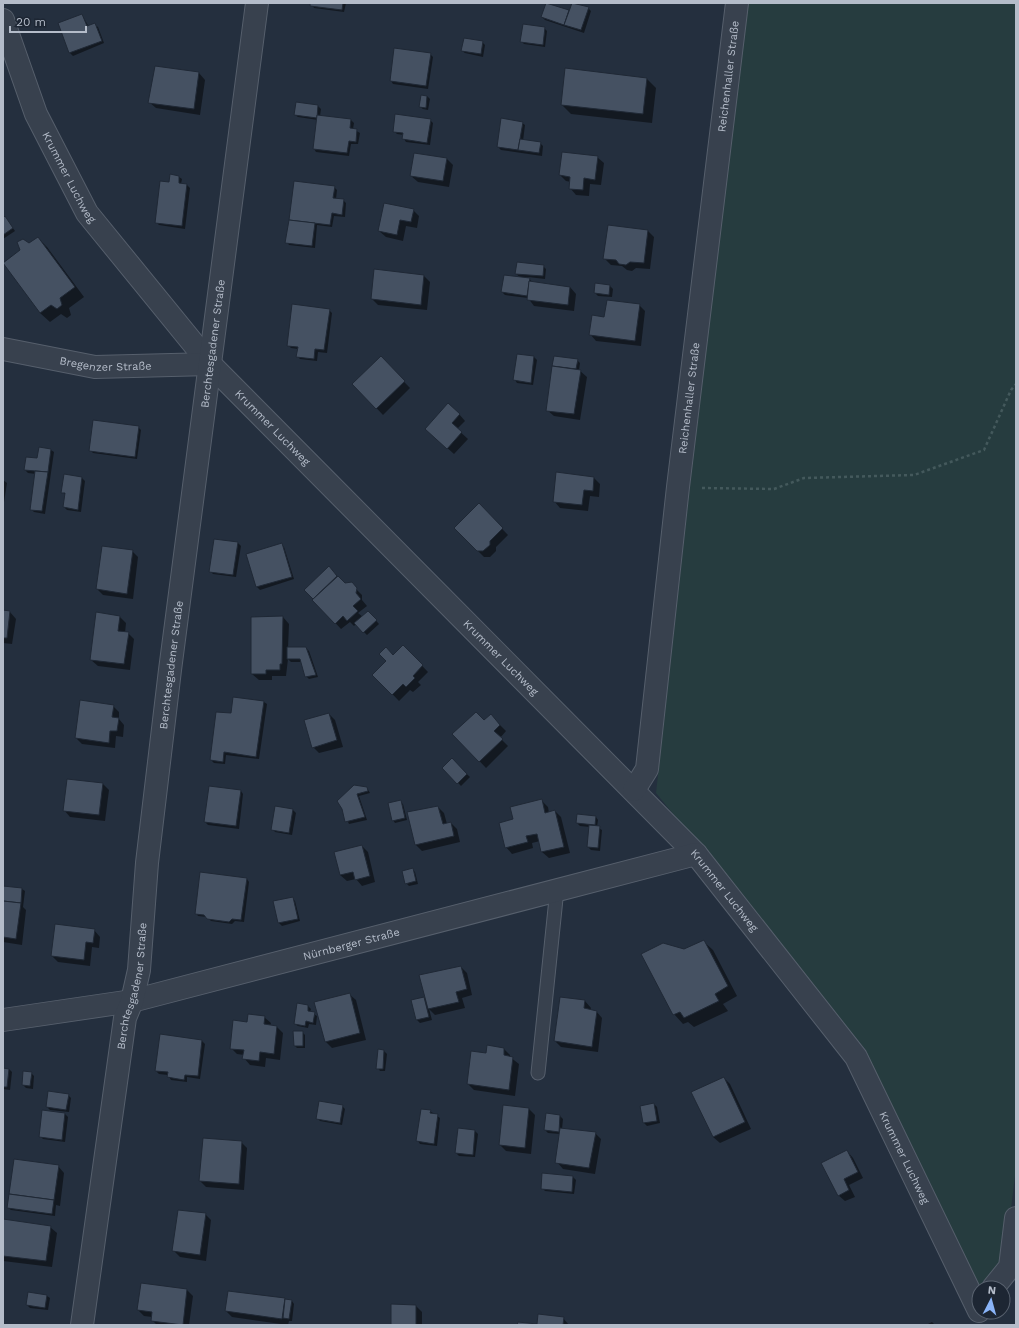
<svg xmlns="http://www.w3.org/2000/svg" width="1019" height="1328" viewBox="0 0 1019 1328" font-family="'Work Sans',sans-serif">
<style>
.green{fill:#263c3f}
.shadow{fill:#0007}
.building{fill:#455162;stroke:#1f2835}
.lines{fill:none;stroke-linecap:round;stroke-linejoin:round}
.lane-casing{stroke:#565f6c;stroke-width:15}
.street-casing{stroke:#565f6c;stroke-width:24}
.path{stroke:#44595c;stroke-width:2.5;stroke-dasharray:3 3;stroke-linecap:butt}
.lane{stroke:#38414e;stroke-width:13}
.street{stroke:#38414e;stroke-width:22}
.labels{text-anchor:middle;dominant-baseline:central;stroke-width:4;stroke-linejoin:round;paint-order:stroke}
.street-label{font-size:11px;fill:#b4bcc9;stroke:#1d2633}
</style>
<rect width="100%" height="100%" fill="#242f3e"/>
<polygon class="green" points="743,3 1016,3 1016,1168 1004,1267 986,1288 979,1288 978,1297 865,1049 656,793"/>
<g class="shadow">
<polygon points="311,3 346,3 344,12 314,8"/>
<polygon points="573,3 588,8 591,11 584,33 545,20 542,17 547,4 570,11"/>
<polygon points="82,15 89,27 95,25 98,27 104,43 73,56 70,53"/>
<polygon points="544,28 547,31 545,47 524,44 521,41"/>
<polygon points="482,42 485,45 483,57 465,53 462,51"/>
<polygon points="430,54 433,57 428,89 393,84 391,81"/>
<polygon points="199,73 205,80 200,115 156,108 149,102"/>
<polygon points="647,79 656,88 652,123 571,114 562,105"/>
<polygon points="421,96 427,96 430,99 428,110 423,109 420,107"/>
<polygon points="318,106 321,109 320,116 351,120 354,123 353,129 360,133 358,144 351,144 349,156 316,152 314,149 318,120 298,117 295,115"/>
<polygon points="430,120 433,123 430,145 406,142 404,139 404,135 397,134 394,131"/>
<polygon points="522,123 525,125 523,141 540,143 543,146 542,156 501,150 498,147"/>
<polygon points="597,157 604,163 601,185 590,184 589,196 576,195 570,188 571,182 566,181 560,175"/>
<polygon points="447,159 453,165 449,187 418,182 411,176"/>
<polygon points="179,177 182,179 181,184 187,185 190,188 185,229 159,225 156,222 170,183"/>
<polygon points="334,187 337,190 336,199 343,200 346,203 345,217 334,216 332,227 317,225 315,248 289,245 287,242"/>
<polygon points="413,210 419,216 417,228 406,226 403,241 386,237 379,231"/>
<polygon points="5,217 15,231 3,239 3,219"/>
<polygon points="648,231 654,237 650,269 636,268 632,271 627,270 622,266 611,265 604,258"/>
<polygon points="38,238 47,247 84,297 69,308 71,315 67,318 61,314 50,322 40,313 4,262"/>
<polygon points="543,266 546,269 545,279 528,277 532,282 570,287 576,294 574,311 534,306 528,298 505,295 502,292 521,278 516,274"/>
<polygon points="423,275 430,282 427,310 378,305 372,299"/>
<polygon points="610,286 613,289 612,297 598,296 595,293"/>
<polygon points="639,305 645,311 641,346 596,341 590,334 605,318"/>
<polygon points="329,310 332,313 327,353 318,352 317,361 300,359 297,356 298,349 291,348 288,345"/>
<polygon points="534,357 537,360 533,385 517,383 515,380"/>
<polygon points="554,357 577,360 580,363 579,370 587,377 580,420 554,416 547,410"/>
<polygon points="381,358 410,388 383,415 354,384"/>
<polygon points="459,414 465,421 457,429 468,439 454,454 433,435"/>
<polygon points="138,427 141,430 137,459 93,453 90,450"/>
<polygon points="51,450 54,452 45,514 34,512 31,509 36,474 28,473 25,470"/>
<polygon points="82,478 85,481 81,512 67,510 64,507 65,495 63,492"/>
<polygon points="594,478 600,484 599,497 590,496 588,511 560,508 554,501"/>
<polygon points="3,480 7,483 4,502 3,501"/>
<polygon points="479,505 508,535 496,547 496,551 490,557 484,557 455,528"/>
<polygon points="238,543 241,546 236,577 213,574 210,571"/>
<polygon points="281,544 284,547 294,579 260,590 257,587"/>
<polygon points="132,551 138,557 133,599 103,595 97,589"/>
<polygon points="329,568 345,584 351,584 362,595 362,600 367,606 358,613 363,617 368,612 379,624 367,635 356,624 354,626 350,622 341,629 305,590"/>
<polygon points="3,611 10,612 16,619 12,644 3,643"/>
<polygon points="97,613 120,617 126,623 125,633 128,633 134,639 130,670 98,666 91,660"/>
<polygon points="283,617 289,624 288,648 306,648 309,651 318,677 309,679 306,676 302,662 291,662 288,659 286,676 272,676 272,680 259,680 252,674"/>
<polygon points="403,646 428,672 418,682 421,685 413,692 410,690 399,701 374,675"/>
<polygon points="264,702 267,704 259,759 226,755 225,764 214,763 211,760 232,714"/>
<polygon points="113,706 119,712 119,719 124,725 123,737 116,736 115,748 82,744 76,738"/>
<polygon points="329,714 335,720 343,747 319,753 313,747"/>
<polygon points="491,716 506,731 500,738 508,746 486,768 454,734 484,722"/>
<polygon points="452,760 470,777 461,786 444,768"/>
<polygon points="68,780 103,784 109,790 105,821 70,817 64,810"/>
<polygon points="367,788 370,793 359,796 367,820 349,824 338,801"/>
<polygon points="241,791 243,794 239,829 208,825 205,822"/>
<polygon points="541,800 548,807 549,813 555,811 561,817 570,853 549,858 542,852 540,841 532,843 533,848 512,854 506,847 514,820"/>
<polygon points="400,802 403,804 407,820 395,823 393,820"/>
<polygon points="276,807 293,810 296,813 292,835 275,832 273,829"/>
<polygon points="438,807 444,813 447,824 451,823 457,829 460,842 422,851 416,845"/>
<polygon points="596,817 598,820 597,827 602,830 600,851 591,850 588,847 590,827 580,826 577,823"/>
<polygon points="362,846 368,852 375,882 362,886 356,879 347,881 340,875"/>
<polygon points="412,869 415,872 418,884 409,886 406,883"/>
<polygon points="247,879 249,882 244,922 235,921 232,924 211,921 207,917 198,916 196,913"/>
<polygon points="22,889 25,891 23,907 26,910 22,945 3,942 3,894"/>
<polygon points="292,898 295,901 300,921 282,926 279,923 275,902"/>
<polygon points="94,930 100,937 99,948 92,947 90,966 58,962 52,956"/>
<polygon points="703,941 713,950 737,996 723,1004 728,1011 694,1027 688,1022 683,1024 674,1014 684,950"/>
<polygon points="461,967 467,973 472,995 462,998 465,1008 435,1015 429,1009 432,1020 420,1023 417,1020 412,1001 424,998 426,1000"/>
<polygon points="349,994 356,1000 366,1040 332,1048 326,1042 316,1002"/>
<polygon points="585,1001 591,1008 590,1010 596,1011 602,1018 598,1052 561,1047 555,1041"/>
<polygon points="308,1006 311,1009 310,1012 317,1016 316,1025 309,1024 308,1028 298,1026 295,1024"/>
<polygon points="264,1017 271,1023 270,1026 277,1027 283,1033 280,1060 266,1058 265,1067 250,1065 244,1058 244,1055 237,1054 231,1048 248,1023"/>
<polygon points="302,1032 305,1035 305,1048 297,1048 295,1046"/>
<polygon points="161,1036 202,1041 205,1044 200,1079 187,1077 187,1082 171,1080 168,1075 159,1074 156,1071"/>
<polygon points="504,1049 510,1055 510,1057 519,1064 515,1096 474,1090 468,1084 487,1054"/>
<polygon points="384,1051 387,1054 385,1071 380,1071 378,1068"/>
<polygon points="3,1069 9,1069 12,1072 10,1090 3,1089"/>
<polygon points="24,1072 31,1073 34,1076 33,1089 26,1088 23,1085"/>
<polygon points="724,1078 730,1084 751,1129 720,1143 713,1137"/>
<polygon points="68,1095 71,1098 69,1112 50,1110 47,1107"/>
<polygon points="654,1104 657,1107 660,1123 647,1126 644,1123"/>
<polygon points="342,1106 345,1109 342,1125 320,1121 317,1118"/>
<polygon points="529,1109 535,1115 531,1154 506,1151 500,1145"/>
<polygon points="430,1111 440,1118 437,1146 420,1144 418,1141"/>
<polygon points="43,1112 65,1114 68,1117 65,1142 43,1139 40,1136"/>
<polygon points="547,1114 560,1116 563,1119 562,1129 595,1133 601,1139 595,1174 563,1169 557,1162 560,1134 548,1133 545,1130"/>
<polygon points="475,1131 478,1134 475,1157 459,1156 456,1153"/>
<polygon points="241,1142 247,1148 244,1190 206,1187 200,1181"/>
<polygon points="847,1151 853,1158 863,1178 849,1185 855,1197 845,1201 838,1195"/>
<polygon points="58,1166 64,1173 60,1206 56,1205 55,1216 11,1210 8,1208"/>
<polygon points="573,1177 576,1180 574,1194 545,1191 542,1188"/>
<polygon points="205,1214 211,1220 206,1261 180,1257 174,1251"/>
<polygon points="3,1220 50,1227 57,1233 52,1267 3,1261"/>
<polygon points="187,1290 193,1296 189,1325 157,1325 152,1320 152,1317 144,1316 138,1310"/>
<polygon points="229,1292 292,1301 294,1304 292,1321 289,1321 288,1325 232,1317 226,1311"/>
<polygon points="47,1296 50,1298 48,1310 30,1308 27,1305"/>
<polygon points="416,1306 422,1312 422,1325 392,1325"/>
<polygon points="563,1318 569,1325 538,1325"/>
<polygon points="932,1322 935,1325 926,1325"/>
</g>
<g class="building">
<polygon points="310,3 343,3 342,10 310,6"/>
<polygon points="546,3 569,10 564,25 541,17"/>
<polygon points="572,3 589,7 581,30 564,25"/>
<polygon points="82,14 87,26 95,23 102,41 69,53 58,23"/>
<polygon points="523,24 545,27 543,45 520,42"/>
<polygon points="464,38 483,41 481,54 461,51"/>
<polygon points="394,48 431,53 426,86 390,81"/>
<polygon points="155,66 199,72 194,109 148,103"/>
<polygon points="565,68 647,78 643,114 561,105"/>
<polygon points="421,95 427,96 426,108 419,107"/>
<polygon points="296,102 318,105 317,118 294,115"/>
<polygon points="395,114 431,119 427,143 402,139 403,133 393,132"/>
<polygon points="317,115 351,119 350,128 357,129 356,142 349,141 347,153 313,149"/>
<polygon points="501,118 523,122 518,150 497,147"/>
<polygon points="520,139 541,142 539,153 518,150"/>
<polygon points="562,152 598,156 595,180 584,178 583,190 569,189 570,177 559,175"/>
<polygon points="414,153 447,158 443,181 410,176"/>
<polygon points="170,174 179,176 179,183 187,184 182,226 155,223 160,181 169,182"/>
<polygon points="294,181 335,186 333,198 344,199 342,215 332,213 330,225 289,220"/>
<polygon points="384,203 414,209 411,222 400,220 397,235 378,231"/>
<polygon points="5,216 13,228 3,235 3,218"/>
<polygon points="289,220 315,223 312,246 285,243"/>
<polygon points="608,225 648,230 644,263 630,262 626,265 619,264 616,260 603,259"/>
<polygon points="38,237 75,287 60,298 62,305 57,309 51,305 40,313 3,263 20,250 17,242 23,239 29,243"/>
<polygon points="517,262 544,265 543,276 515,274"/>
<polygon points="374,269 424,275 421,305 371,299"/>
<polygon points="504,275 530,278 527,296 501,292"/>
<polygon points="529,281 570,287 568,305 527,300"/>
<polygon points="595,283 610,285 609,295 594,293"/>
<polygon points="607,300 640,304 635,341 589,335 592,315 604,317"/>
<polygon points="292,304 330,309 324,350 315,349 314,359 296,357 298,347 287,346"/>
<polygon points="517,354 534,356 531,383 513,380"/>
<polygon points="381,356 405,381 376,409 352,384"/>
<polygon points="554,356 578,359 576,369 552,366"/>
<polygon points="552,366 581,370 574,414 546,411"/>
<polygon points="448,403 460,414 452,423 462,432 447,449 425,429"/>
<polygon points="93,420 139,426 135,457 89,451"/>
<polygon points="39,447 51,449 48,472 24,470 26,457 37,458"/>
<polygon points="35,471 48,472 42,511 30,510"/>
<polygon points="556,472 594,477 593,491 584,490 582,505 553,502"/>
<polygon points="64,474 82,477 78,510 63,507 65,493 61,493"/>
<polygon points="479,503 503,528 490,541 490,545 483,551 477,551 454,528"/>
<polygon points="214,539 238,542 233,575 209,572"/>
<polygon points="282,543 292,577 256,587 246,554"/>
<polygon points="102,546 133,550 127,594 96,589"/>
<polygon points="329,566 337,576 313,599 304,590"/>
<polygon points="338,576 345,583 352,582 357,588 356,593 361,599 353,606 358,611 347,621 343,616 335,624 312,600"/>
<polygon points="3,610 10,611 7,638 3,638"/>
<polygon points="368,611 377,620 363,633 354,623"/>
<polygon points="96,612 120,616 118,631 129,632 124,664 90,660"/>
<polygon points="283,616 282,664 280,664 280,670 266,670 266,674 251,674 251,617"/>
<polygon points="403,645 423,665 413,676 415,678 406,687 403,684 392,695 372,675 386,661 379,654 386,647 393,655"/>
<polygon points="287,647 306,647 316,675 305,677 300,659 287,659"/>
<polygon points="233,697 264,701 256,757 224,752 223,762 210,760 216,712 231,713"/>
<polygon points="80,700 114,705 112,717 119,718 117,731 110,731 109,743 75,738"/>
<polygon points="476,712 484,720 491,714 500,725 494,731 503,739 479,762 452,734"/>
<polygon points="329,713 337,740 312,748 304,720"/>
<polygon points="452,758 467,774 457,784 442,768"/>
<polygon points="67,779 103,783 99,815 63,811"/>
<polygon points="354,785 367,787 368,791 357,794 365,817 345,822 342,809 337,801"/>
<polygon points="209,786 241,790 236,826 204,822"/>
<polygon points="542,799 545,813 555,810 564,847 541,852 537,834 526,836 528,842 505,848 499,823 513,819 510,807"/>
<polygon points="401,800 405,818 392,821 388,803"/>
<polygon points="275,806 293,809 289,833 271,830"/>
<polygon points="438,806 443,824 451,822 454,836 415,845 407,812"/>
<polygon points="577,814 596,816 595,825 576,823"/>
<polygon points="589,825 600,826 598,848 587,847"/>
<polygon points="362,845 370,876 355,880 353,872 340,875 334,852"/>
<polygon points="413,868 416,881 405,884 402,871"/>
<polygon points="200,872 247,878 241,920 232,919 229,922 207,919 204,915 195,914"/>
<polygon points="3,886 22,888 21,903 3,901"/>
<polygon points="293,897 298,919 278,923 273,901"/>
<polygon points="3,901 21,903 16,939 3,937"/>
<polygon points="55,924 95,929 93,943 86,942 84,960 51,956"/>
<polygon points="704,940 728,986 715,994 719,1001 684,1018 680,1012 673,1015 641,954 663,943 684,949"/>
<polygon points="461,966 467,989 456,992 459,1002 428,1009 419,975"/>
<polygon points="350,993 360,1033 325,1042 314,1002"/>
<polygon points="424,997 429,1017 416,1020 411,1000"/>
<polygon points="560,997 585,1000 584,1008 597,1011 592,1047 554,1041"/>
<polygon points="297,1003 308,1005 308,1011 315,1012 313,1023 306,1021 305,1026 294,1024"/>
<polygon points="248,1014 265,1016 264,1024 277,1026 274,1054 260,1052 259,1061 242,1059 244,1050 230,1049 233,1020 247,1022"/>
<polygon points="293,1031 303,1031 303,1046 294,1046"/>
<polygon points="160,1034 202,1040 198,1076 185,1075 184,1080 167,1077 168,1072 155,1071"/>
<polygon points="487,1045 504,1048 504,1055 513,1057 509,1090 467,1084 471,1051 486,1053"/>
<polygon points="378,1049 384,1050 383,1069 376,1069"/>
<polygon points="3,1068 9,1069 7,1087 3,1087"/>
<polygon points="23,1071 32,1072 30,1086 22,1085"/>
<polygon points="724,1077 745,1122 713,1137 691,1092"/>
<polygon points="48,1091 69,1094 66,1110 46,1107"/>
<polygon points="319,1101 343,1105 340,1123 316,1119"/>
<polygon points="654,1103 657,1121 643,1123 640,1106"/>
<polygon points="503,1105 529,1108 525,1148 499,1145"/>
<polygon points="421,1109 431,1110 430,1113 438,1114 434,1144 416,1141"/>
<polygon points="42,1110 65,1113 62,1140 39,1137"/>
<polygon points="546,1113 560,1115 559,1132 544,1130"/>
<polygon points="458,1128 475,1130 473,1155 455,1153"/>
<polygon points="560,1128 596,1132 589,1168 555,1163"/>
<polygon points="203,1138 242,1141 239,1184 199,1181"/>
<polygon points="847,1150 858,1172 844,1179 849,1190 838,1196 821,1163"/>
<polygon points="14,1159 59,1165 54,1200 9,1194"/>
<polygon points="542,1173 573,1176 572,1192 541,1189"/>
<polygon points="9,1194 54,1200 52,1214 7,1208"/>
<polygon points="178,1210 206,1213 200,1255 172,1251"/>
<polygon points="3,1219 51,1226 46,1261 3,1256"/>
<polygon points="141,1283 187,1289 183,1325 151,1321 152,1312 137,1310"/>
<polygon points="228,1291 285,1298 282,1319 225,1311"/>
<polygon points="28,1292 47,1295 45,1308 26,1305"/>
<polygon points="285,1299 292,1300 289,1319 283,1318"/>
<polygon points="391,1304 416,1305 416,1325 391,1325"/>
<polygon points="538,1314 564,1317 563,1325 517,1325 518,1322 537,1324"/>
</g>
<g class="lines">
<defs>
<polyline id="lane" points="538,1073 557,889"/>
<g id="street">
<path id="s1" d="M3 20 36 114 87 213 210 364 696 854 856 1057 979 1311"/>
<path id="s2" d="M3 349 95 367 210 364"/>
<path id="s3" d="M634 790 647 769 678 487 737 3"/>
<path id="s4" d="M3 1020 132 1001 696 854"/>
<polyline points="993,1288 1010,1267 1016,1218"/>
<path id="s5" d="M82 1325 125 1018 132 1001 139 970 147 863 170 670 257 3"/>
</g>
</defs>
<use href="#lane" class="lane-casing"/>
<use href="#street" class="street-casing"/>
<polyline class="path" points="702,488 774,489 804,478 914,475 984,450 1011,390 1016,384"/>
<use href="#lane" class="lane"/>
<use href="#street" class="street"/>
</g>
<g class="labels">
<g class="street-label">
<text stroke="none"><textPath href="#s3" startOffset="722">Reichenhaller Straße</textPath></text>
<text stroke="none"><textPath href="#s1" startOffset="171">Krummer Luchweg</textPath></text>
<text stroke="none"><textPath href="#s5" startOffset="991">Berchtesgadener Straße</textPath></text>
<text stroke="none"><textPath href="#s2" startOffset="104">Bregenzer Straße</textPath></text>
<text stroke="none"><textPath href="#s3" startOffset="398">Reichenhaller Straße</textPath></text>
<text stroke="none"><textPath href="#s1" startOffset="495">Krummer Luchweg</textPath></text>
<text stroke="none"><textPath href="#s1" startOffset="819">Krummer Luchweg</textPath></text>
<text stroke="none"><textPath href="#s5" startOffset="667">Berchtesgadener Straße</textPath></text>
<text stroke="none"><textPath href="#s1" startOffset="1142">Krummer Luchweg</textPath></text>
<text stroke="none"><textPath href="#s4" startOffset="357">Nürnberger Straße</textPath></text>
<text stroke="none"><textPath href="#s5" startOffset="343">Berchtesgadener Straße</textPath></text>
<text stroke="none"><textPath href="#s1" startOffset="1466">Krummer Luchweg</textPath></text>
</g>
</g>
<rect width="1019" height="1328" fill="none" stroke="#b4bcc9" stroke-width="8"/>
<g transform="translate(991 1300) rotate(6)"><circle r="19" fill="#1d2633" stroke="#59626f"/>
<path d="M0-3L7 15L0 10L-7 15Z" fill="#8ab4f8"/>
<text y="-6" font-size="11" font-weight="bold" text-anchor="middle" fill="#b4bcc9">N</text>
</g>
<path d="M10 26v6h76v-6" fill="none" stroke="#b4bcc9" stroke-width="2"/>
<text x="16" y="26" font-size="12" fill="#b4bcc9" stroke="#1d2633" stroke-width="3" paint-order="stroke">20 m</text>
</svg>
